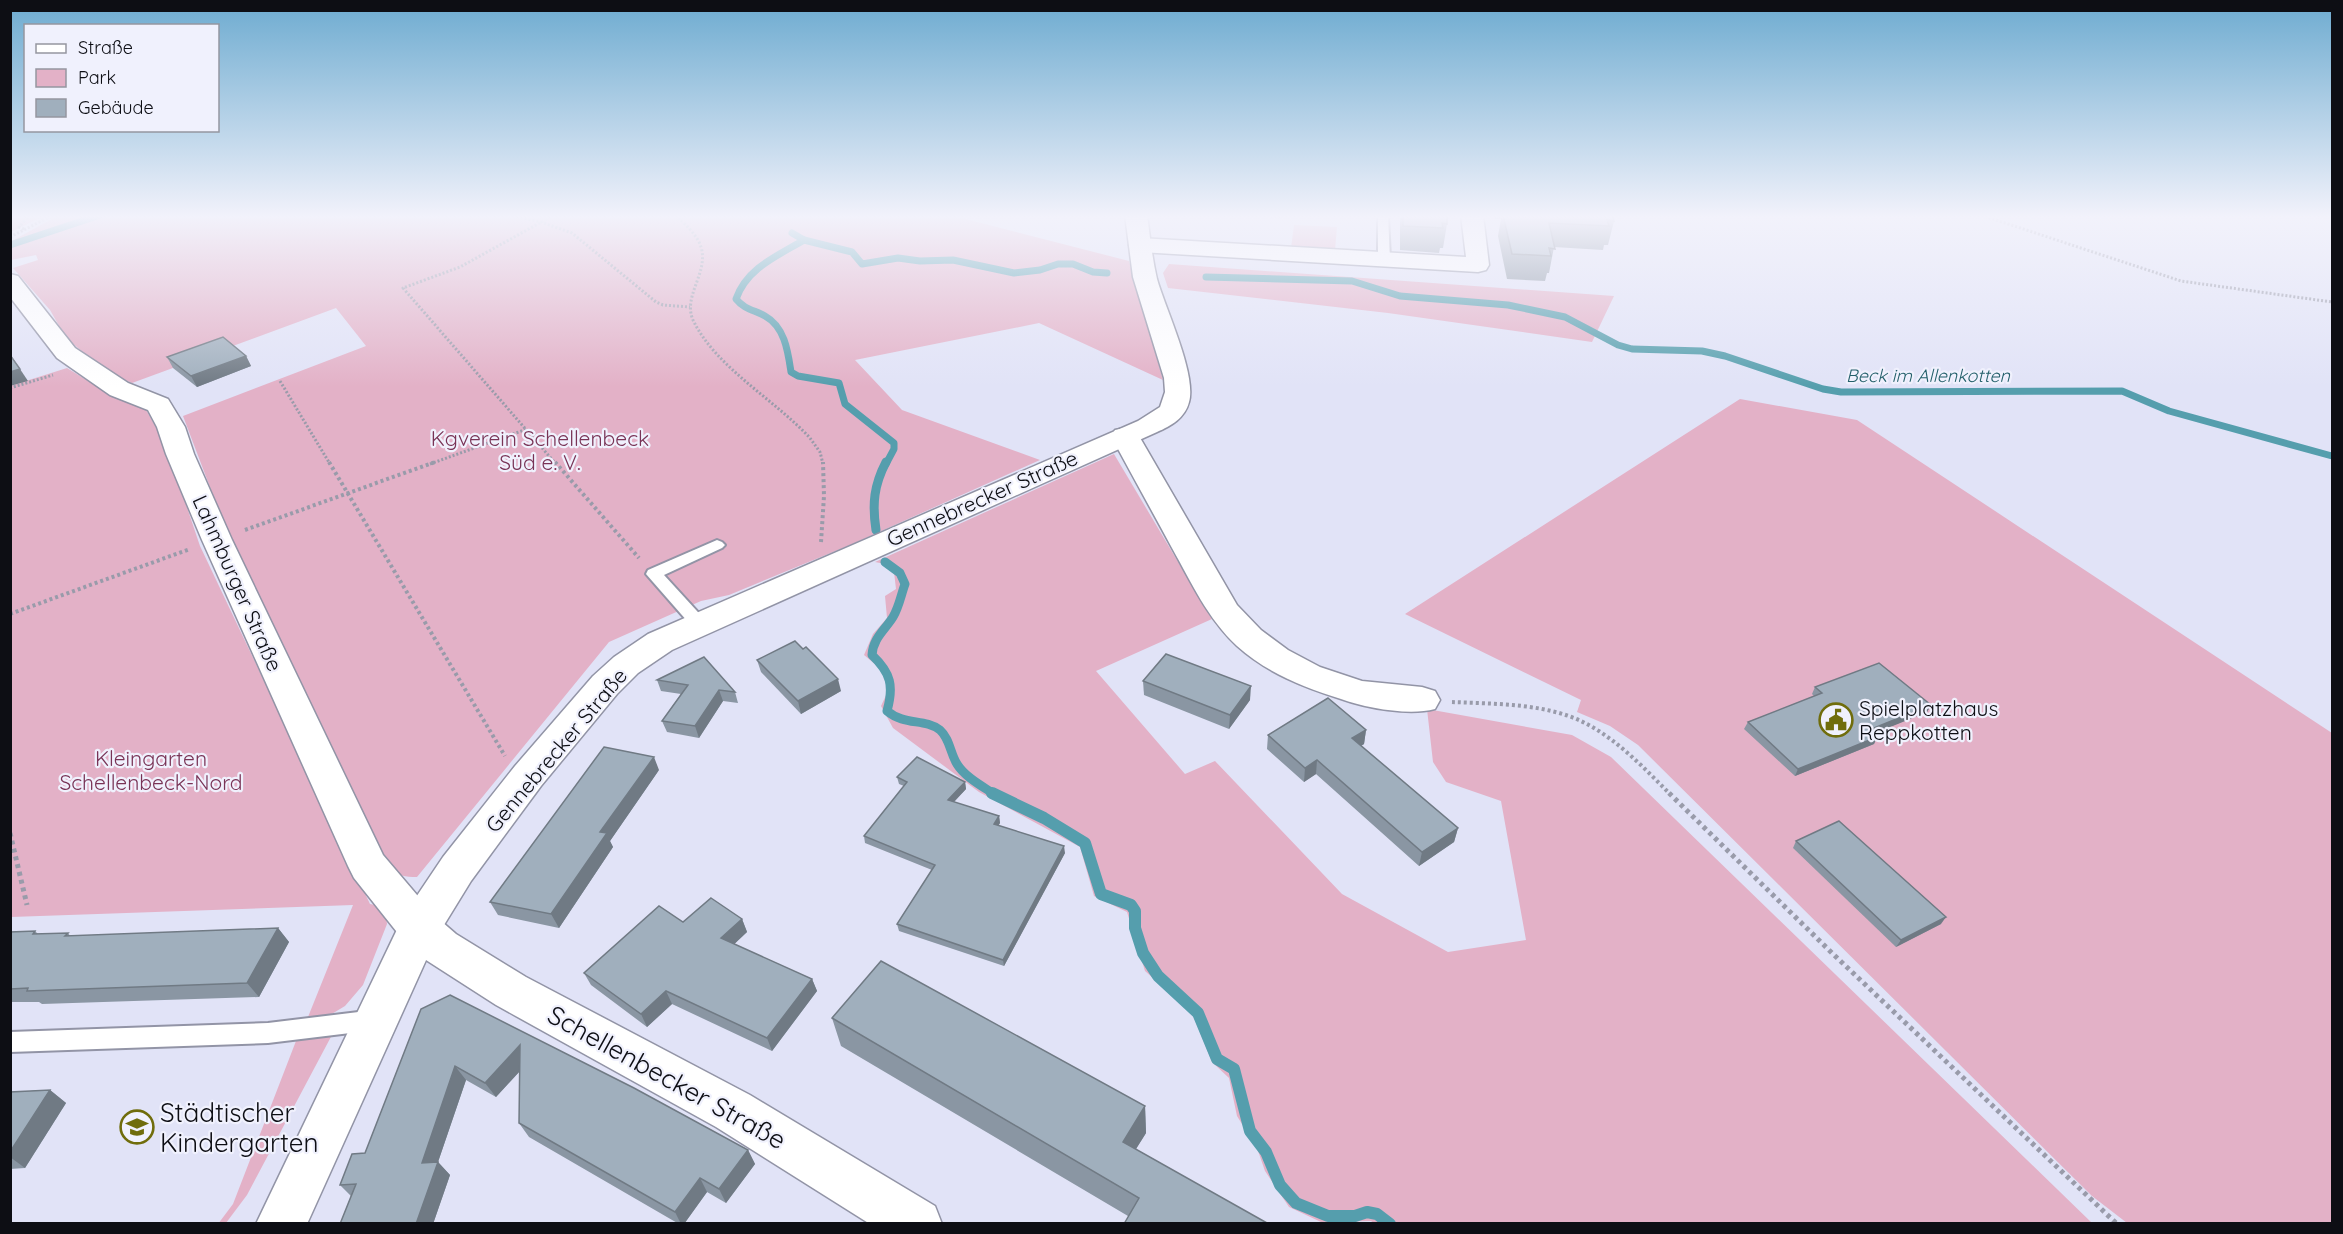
<svg xmlns="http://www.w3.org/2000/svg" width="2343" height="1234" viewBox="0 0 2343 1234" font-family="Quicksand,sans-serif">
<style>
.green{fill:#e3b1c7}
.lines{fill:none;stroke-linecap:round;stroke-linejoin:round}
.stream-far2{stroke:#559ead;stroke-width:7}
.stream-far1{stroke:#559ead;stroke-width:9}
.stream{stroke:#559ead;stroke-width:12}
.service-casing{stroke:#9294a6;stroke-width:4}
.minor-casing{stroke:#9294a6;stroke-width:3}
.secondary-casing{stroke:#9294a6;stroke-width:3}
.path-far2{stroke:#999baa;stroke-width:3;stroke-dasharray:2 2;stroke-linecap:butt}
.path-far1{stroke:#999baa;stroke-width:4;stroke-dasharray:3 3;stroke-linecap:butt}
.path{stroke:#999baa;stroke-width:5;stroke-dasharray:4 4;stroke-linecap:butt}
.service{fill:#fff;fill-rule:evenodd}
.minor{fill:#fff;fill-rule:evenodd}
.secondary{fill:#fff;fill-rule:evenodd}
.wall{fill:#8a96a3}
.shaded-wall{fill:#707a84}
.building{fill:#a0afbd;stroke:#707a84;stroke-width:1.5}
.labels{text-anchor:middle;dominant-baseline:central;stroke-width:4.5;stroke-linejoin:round;paint-order:stroke}
.far-water-label{font-size:18px;font-style:italic;fill:#24606b;stroke:#f0f1fd}
.park-label{font-size:21px;fill:#793356;stroke:#f0f1fd}
.street-label{font-size:21px;fill:#0d0e14;stroke:#f0f1fd}
.poi-label{font-size:21px;fill:#0d0e14;stroke:#f0f1fd;text-anchor:start}
.near-street-label{font-size:26px;fill:#0d0e14;stroke:#f0f1fd}
.near-poi-label{font-size:26px;fill:#0d0e14;stroke:#f0f1fd;text-anchor:start}
</style>
<rect width="100%" height="100%" fill="#e1e3f7"/>
<g class="green">
<polygon points="11,215 46,215 11,232"/>
<path d="M59 215H950L1129 261 1163 380 1039 323 855 360 902 410 1040 460 850 545 729 595 701 601 609 642 417 877C405 877 398 876 389 868L227 532 183 416 366 346 336 308 132 383 108 373 66 338 50 310 13 268 38 260 36 255 11 260 10 242Z"/>
<polygon points="1294,225 1337,227 1335,250 1291,248"/>
<polygon points="1169,264 1614,296 1592,342 1388,313 1168,288 1163,273"/>
<polygon points="67,368 93,384 145,408 166,445 200,546 370,904 385,907 387,924 363,985 345,1006 330,1015 306,1022 353,905 11,917 10,386"/>
<polygon points="1740,399 1857,420 2332,733 2332,1223 2127,1223 2092,1196 1638,745 1610,726 1577,712 1581,700 1405,614"/>
<polygon points="1114,454 1212,619 1096,671 1185,774 1215,761 1342,894 1448,952 1526,940 1501,801 1446,782 1433,762 1427,709 1572,735 1611,757 2092,1223 1375,1224 1371,1221 1321,1222 1289,1207 1265,1171 1257,1148 1237,1116 1229,1078 1212,1062 1192,1013 1145,971 1127,912 1094,896 1080,847 979,792 893,728 881,706 889,689 882,670 864,655 873,634 887,618 885,596 896,589 894,572 885,564 875,562"/>
<polygon points="333,1033 247,1195 226,1223 218,1224 233,1204 296,1041 269,1042"/>
</g>
<g class="lines">
<g class="stream-far2">
<path d="M792 233 804 240C777 256 747 268 736 299 744 309 754 310 765 316 785 327 788 352 791 372L798 376 839 383 845 404 894 443V449L886 464"/>
<polyline points="804,240 852,252 862,264 898,258 920,261 953,260 1014,273 1040,270 1058,264 1073,264 1093,272 1107,273"/>
<polyline points="10,245 100,215"/>
<polyline points="1206,277 1352,281 1400,296 1508,305 1565,317 1618,345 1632,349 1702,351 1725,356 1823,389 1841,392 2122,391 2169,411 2332,456"/>
</g>
<g class="stream-far1">
<path d="M876 530C872 504 874 485 886 462"/>
<path d="M885 562 900 573 905 584C901 595 899 607 893 617 885 630 873 638 872 655 891 673 894 686 887 711 905 726 924 718 940 730 950 739 950 753 957 764 965 777 982 786 994 794"/>
</g>
<polyline class="stream" points="992,793 1044,818 1085,843 1101,894 1131,905 1135,911 1135,928 1143,953 1158,976 1198,1013 1217,1059 1234,1069 1250,1131 1266,1152 1280,1185 1296,1203 1328,1216 1355,1216 1367,1212 1377,1214 1390,1224"/>
<defs>
<g id="service">
<polygon points="1378,215 1388,215 1390,259 1384,262 1378,259"/>
<polygon points="717,540 722,542 725,545 722,548 664,575 707,622 709,626 707,630 695,630 646,574 648,570"/>
<polygon points="375,1010 383,1013 386,1020 383,1027 375,1030 268,1043 10,1052 10,1032 268,1023"/>
</g>
<g id="minor">
<polygon points="1461,215 1483,215 1489,265 1486,270 1478,272 1140,252 1132,250 1129,245 1132,240 1140,238 1466,257"/>
<polygon points="10,274 18,276 75,348 128,383 168,399 185,427 194,454 232,540 383,855 434,915 456,934 526,977 750,1095 935,1206 942,1224 870,1224 716,1127 496,1005 426,960 404,941 354,878 348,866 202,540 166,454 157,427 148,410 110,395 57,358 10,297"/>
<path d="M1125 428 1135 430 1139 436 1237 605 1261 630 1288 650 1320 667 1362 681 1422 687 1435 691 1440 700 1435 709C1409 716 1366 708 1341 699 1303 687 1267 673 1237 646 1208 619 1191 582 1172 548 1152 511 1131 473 1111 436L1115 430Z"/>
</g>
<path id="secondary" d="M1125 215H1147C1150 236 1152 258 1157 279 1165 308 1197 375 1189 402 1185 418 1171 426 1157 432L672 650 638 673 617 694 541 786 471 881 436 938 307 1224H256L404 915 443 857 515 766 593 676 614 657 648 634 1138 421 1160 407 1165 392 1164 378 1133 277Z"/>
</defs>
<use href="#service" class="service-casing"/>
<use href="#minor" class="minor-casing"/>
<use href="#secondary" class="secondary-casing"/>
<g class="path-far2">
<polyline points="509,215 541,222 572,233 656,302 663,305 690,307"/>
<polyline points="554,215 460,267 403,288 556,464"/>
<path d="M675 215C684 223 693 231 699 242 713 270 680 296 694 322 717 368 775 400 810 438L820 452 823 464"/>
<polyline points="1981,215 2181,281 2332,302"/>
<polyline points="24,229 19,227 29,215"/>
<polyline points="10,237 53,215"/>
<polyline points="280,381 330,464"/>
<polyline points="10,388 53,375"/>
<polyline points="430,464 527,429"/>
</g>
<g class="path-far1">
<polyline points="329,462 505,756"/>
<polyline points="555,462 639,558"/>
<polyline points="245,530 435,462"/>
<polyline points="821,542 824,496 823,462"/>
<polyline points="10,614 190,549"/>
<path d="M1452 702C1495 704 1546 703 1585 723 1618 740 1644 768 1670 794"/>
</g>
<g class="path">
<polyline points="1669,793 1832,953 2117,1224"/>
<polyline points="10,833 27,905"/>
</g>
<use href="#service" class="service"/>
<use href="#minor" class="minor"/>
<use href="#secondary" class="secondary"/>
</g>
<g class="wall">
<polygon points="1210,215 1284,215 1283,218"/>
<polygon points="1400,215 1447,215 1447,224 1443,248 1440,248 1439,253 1400,250"/>
<polygon points="1491,215 1612,215 1614,221 1608,245 1604,245 1603,250 1554,247 1549,273 1547,273 1545,281 1507,279 1498,236 1501,219 1495,219 1495,216"/>
<polygon points="246,356 251,366 197,387 173,368 167,357"/>
<polygon points="757,660 841,691 801,714 761,672"/>
<polygon points="657,680 735,692 738,703 723,701 699,738 667,732 662,721 681,694 661,691"/>
<polygon points="1143,681 1250,700 1229,729 1144,695"/>
<polygon points="1815,687 1931,705 1927,712 1874,733 1877,737 1874,744 1795,776 1744,729 1748,722 1814,696 1812,694"/>
<polygon points="1366,730 1364,744 1361,746 1458,828 1454,842 1419,866 1316,774 1304,782 1267,749 1268,735"/>
<polygon points="659,770 610,841 613,847 559,928 498,915 490,902"/>
<polygon points="897,777 965,782 966,789 954,802 999,816 1000,823 998,825 1065,853 1004,966 899,931 897,924 932,870 865,843 864,836 904,786 899,784"/>
<polygon points="1796,841 1941,924 1896,947 1793,848"/>
<polygon points="742,919 747,932 734,944 812,979 817,991 772,1051 672,1004 647,1027 591,985 584,973 683,922"/>
<polygon points="278,928 289,942 259,997 42,1004 39,1002 10,1002 10,932 35,931 38,934 68,933 70,936"/>
<polygon points="421,1009 748,1150 755,1164 726,1203 707,1192 684,1224 679,1224 529,1137 519,1123 520,1071 496,1097 466,1080 438,1162 450,1175 433,1224 340,1224 351,1196 340,1185 365,1153"/>
<polygon points="832,1018 1145,1106 1146,1133 1136,1149 1266,1224 1128,1216 841,1046"/>
<polygon points="50,1090 66,1103 25,1168 10,1169 10,1092"/>
</g>
<g class="shaded-wall">
<polygon points="10,354 28,381 10,386"/>
<polygon points="246,356 251,366 197,387 191,376"/>
<polygon points="838,679 841,691 801,714 798,701"/>
<polygon points="1251,686 1250,700 1229,729 1230,715"/>
<polygon points="719,690 723,701 699,738 695,726"/>
<polygon points="1931,705 1927,712 1866,737 1869,730"/>
<polygon points="1366,730 1364,744 1350,752 1352,738"/>
<polygon points="1877,737 1874,744 1795,776 1798,769"/>
<polygon points="654,757 659,770 610,841 613,847 559,928 551,914 600,832"/>
<polygon points="1317,760 1316,774 1304,782 1305,768"/>
<polygon points="965,782 966,789 949,807 948,800"/>
<polygon points="999,816 1000,823 995,831 994,824"/>
<polygon points="1458,828 1454,842 1419,866 1422,852"/>
<polygon points="1064,846 1065,853 1004,966 1003,960"/>
<polygon points="1946,917 1941,924 1896,947 1901,940"/>
<polygon points="742,919 747,932 727,951 721,938"/>
<polygon points="278,928 289,942 259,997 247,983"/>
<polygon points="812,979 817,991 772,1051 767,1038"/>
<polygon points="666,991 672,1004 647,1027 641,1014"/>
<polygon points="520,1045 530,1060 496,1097 485,1083"/>
<polygon points="455,1066 466,1080 438,1162 450,1175 433,1224 416,1224 422,1163"/>
<polygon points="50,1090 66,1103 25,1168 10,1157 10,1152"/>
<polygon points="1145,1106 1146,1133 1124,1168 1123,1142"/>
<polygon points="748,1150 755,1164 726,1203 719,1189"/>
<polygon points="700,1178 707,1192 684,1224 681,1224 675,1212"/>
</g>
<g class="building">
<polygon points="1403,215 1447,215 1447,224 1442,223 1443,228 1403,226"/>
<polygon points="1503,215 1612,215 1614,221 1607,220 1609,226 1549,223 1555,249 1549,248 1551,256 1512,254"/>
<polygon points="223,337 246,356 191,376 167,357"/>
<polygon points="10,355 20,369 10,372"/>
<polygon points="795,641 803,649 806,647 838,679 798,701 757,660"/>
<polygon points="1166,654 1251,686 1230,715 1143,681"/>
<polygon points="704,657 735,692 719,690 695,726 662,721 688,685 657,680"/>
<polygon points="1879,663 1931,705 1869,730 1877,737 1798,769 1748,722 1822,693 1815,687"/>
<polygon points="1328,698 1366,730 1352,738 1458,828 1422,852 1317,760 1305,768 1268,735"/>
<polygon points="604,747 654,757 600,832 607,833 551,914 490,902"/>
<polygon points="917,757 965,782 948,800 999,816 994,824 1064,846 1003,960 897,924 935,865 864,836 907,782 897,777"/>
<polygon points="1839,821 1946,917 1901,940 1796,841"/>
<polygon points="711,898 742,919 721,938 812,979 767,1038 666,991 641,1014 584,973 659,906 683,922"/>
<polygon points="278,928 247,983 27,991 28,988 10,989 10,932 35,931 33,934 68,933 65,936"/>
<polygon points="881,961 1145,1106 1123,1142 1267,1223 1266,1224 1124,1224 1139,1198 832,1018"/>
<polygon points="450,995 634,1088 748,1150 719,1189 700,1178 675,1212 519,1123 520,1045 485,1083 455,1066 422,1163 438,1162 416,1224 340,1224 356,1184 340,1185 352,1154 365,1153 421,1009"/>
<polygon points="50,1090 10,1152 10,1092"/>
</g>
<linearGradient id="sky" x2="0" y2="1"><stop stop-color="#6dabd0"/><stop offset="0.56" stop-color="#f2f2fb"/><stop offset="1" stop-color="#f2f2fb" stop-opacity="0"/></linearGradient>
<rect width="2343" height="387" fill="url(#sky)"/>
<defs>
<symbol id="civic-ring" viewBox="-11 -11 22 22"><circle r="9.5" fill="#f0f1fd" stroke="#706d0c" stroke-width="1.5"/><path d="M-.6-6.5H3V-4.5H.6V-3L4-1V1h2V6H-6V1h2V-1L-.6-3ZM-1.2 2.5V6h2.4V2.5Z" fill="#706d0c"/></symbol>
<symbol id="school-ring" viewBox="-11 -11 22 22"><circle r="9.5" fill="#f0f1fd" stroke="#706d0c" stroke-width="1.5"/><path d="M0-5L7-2L0 1L-7-2ZM-4 1L0 2.5L4 1V4Q0 6-4 4Z" fill="#706d0c"/></symbol>
</defs>
<g fill-rule="evenodd">
<use href="#civic-ring" x="1817" y="701" width="38" height="38"/>
<use href="#school-ring" x="118" y="1108" width="38" height="38"/>
</g>
<g class="labels">
<g class="far-water-label">
<text x="1928" y="375">Beck im Allenkotten</text>
</g>
<g class="park-label">
<text x="540" y="438">Kgverein Schellenbeck<tspan x="540" dy="24">Süd e. V.</tspan></text>
<text x="151" y="758">Kleingarten<tspan x="151" dy="24">Schellenbeck-Nord</tspan></text>
</g>
<g class="street-label">
<text transform="translate(982 498) rotate(-24)">Gennebrecker Straße</text>
<text transform="translate(238 583) rotate(66)">Lahmburger Straße</text>
<text transform="translate(556 750) rotate(-50)">Gennebrecker Straße</text>
</g>
<g class="poi-label">
<text x="1859" y="708">Spielplatzhaus<tspan x="1859" dy="24">Reppkotten</tspan></text>
</g>
<g class="near-street-label">
<text transform="translate(667 1077) rotate(29)">Schellenbecker Straße</text>
</g>
<g class="near-poi-label">
<text x="160" y="1112">Städtischer<tspan x="160" dy="30">Kindergarten</tspan></text>
</g>
</g>
<rect width="2343" height="1234" fill="none" stroke="#0d0e14" stroke-width="24"/>
<rect x="24" y="24" width="195" height="108" fill="#f0f1fd" stroke="#9596a0" stroke-width="1.5"/>
<rect x="36" y="44" width="30" height="9" fill="#ffffff" stroke="#9596a0" stroke-width="1.5"/>
<text x="78" y="54" font-size="18" fill="#0d0e14">Straße</text>
<rect x="36" y="69" width="30" height="18" fill="#e3b1c7" stroke="#9596a0" stroke-width="1.5"/>
<text x="78" y="84" font-size="18" fill="#0d0e14">Park</text>
<rect x="36" y="99" width="30" height="18" fill="#a0afbd" stroke="#9596a0" stroke-width="1.5"/>
<text x="78" y="114" font-size="18" fill="#0d0e14">Gebäude</text>
</svg>
